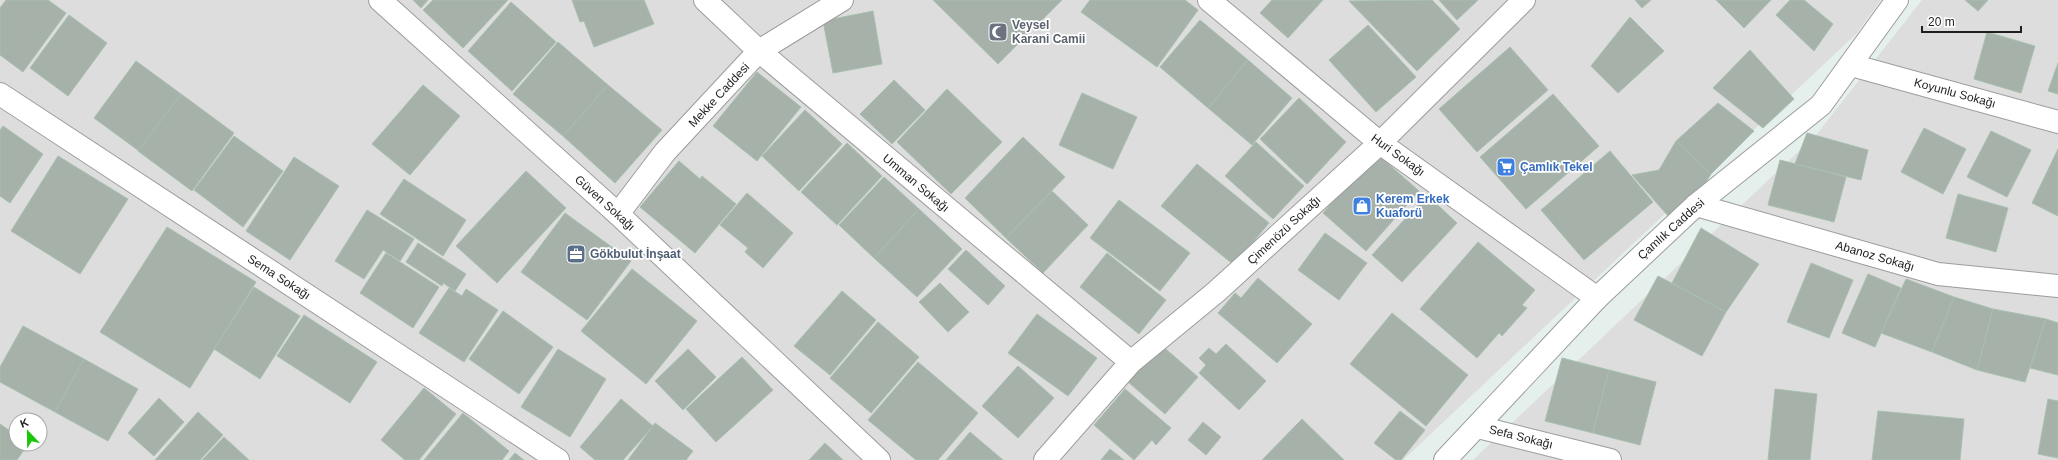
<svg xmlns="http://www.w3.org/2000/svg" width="2058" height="460" viewBox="0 0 2058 460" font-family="Arial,sans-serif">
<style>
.residential{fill:#dcdddc;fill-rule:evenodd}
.building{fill:#a5b1a9;stroke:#a8c0b0}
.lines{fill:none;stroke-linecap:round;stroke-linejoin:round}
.minor-casing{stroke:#9c9c9c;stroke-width:24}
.tertiary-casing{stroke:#9c9c9c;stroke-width:24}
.minor{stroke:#fff;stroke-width:22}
.tertiary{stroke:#fff;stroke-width:22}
.labels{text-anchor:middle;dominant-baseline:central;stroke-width:3.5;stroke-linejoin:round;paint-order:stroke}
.worship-label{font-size:12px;font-weight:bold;fill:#5b616d;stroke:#fff;text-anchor:start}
.street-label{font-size:12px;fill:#1f1f1f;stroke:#fff}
.shop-label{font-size:12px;font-weight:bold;fill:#366cbe;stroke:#fff;text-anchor:start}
.service-label{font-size:12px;font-weight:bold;fill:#4e5e75;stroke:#fff;text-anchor:start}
</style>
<rect width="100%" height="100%" fill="#e5efeb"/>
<g class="residential">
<path d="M0 0H1881L1856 34 1403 460H0ZM16 420H40V444H16Z"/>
<polygon points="1922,0 2058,0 2058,460 1473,460 1817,134"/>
</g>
<g class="building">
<polygon points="6,0 48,0 66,13 23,72 0,55 0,8"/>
<polygon points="413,0 428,0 421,8"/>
<polygon points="433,0 508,0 463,48 423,10"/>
<polygon points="572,0 644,0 654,24 594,47 584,21 580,22"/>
<polygon points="933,0 1062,0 998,64"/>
<polygon points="1090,0 1185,0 1198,10 1157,67 1081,12"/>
<polygon points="1272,0 1323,0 1288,38 1260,13"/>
<polygon points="1432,0 1460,29 1417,71 1349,1"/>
<polygon points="1439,0 1478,0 1457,20"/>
<polygon points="1635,0 1651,0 1642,8"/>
<polygon points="1716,0 1771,0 1744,28"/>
<polygon points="1790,0 1804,0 1833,24 1814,51 1776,15"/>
<polygon points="1965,0 1988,0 1978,11"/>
<polygon points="511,2 556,42 512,91 468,51"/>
<polygon points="873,11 882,64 833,73 823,21"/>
<polygon points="69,15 107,43 68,96 30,68"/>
<polygon points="1630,17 1664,51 1618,93 1591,66"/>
<polygon points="1200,20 1248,60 1208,108 1160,67"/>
<polygon points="1368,25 1416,77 1376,112 1329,60"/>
<polygon points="1987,32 2035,46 2021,93 1974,79"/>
<polygon points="558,42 608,85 563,136 513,94"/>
<polygon points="1510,47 1548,90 1477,152 1439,109"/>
<polygon points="1750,50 1794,99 1763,128 1713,88"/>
<polygon points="1248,60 1292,98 1252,145 1208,108"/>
<polygon points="136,61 181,94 139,151 94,118"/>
<polygon points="2058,63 2058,94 2048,91"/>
<polygon points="757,72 801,107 757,161 713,126"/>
<polygon points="894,80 925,110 892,144 860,114"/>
<polygon points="423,85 460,116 410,175 372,144"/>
<polygon points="608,85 662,130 615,183 563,136"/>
<polygon points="947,89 1002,142 951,194 897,142"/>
<polygon points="1082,93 1137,117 1113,169 1059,145"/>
<polygon points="181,94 234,133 192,191 138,151"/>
<polygon points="1553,94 1599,146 1526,209 1480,157"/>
<polygon points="1299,98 1346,142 1307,184 1260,139"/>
<polygon points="1718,103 1754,131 1711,174 1676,141"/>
<polygon points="805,110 842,144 799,191 762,156"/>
<polygon points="3,126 43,154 10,203 0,196 0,130"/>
<polygon points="1924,128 1966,149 1943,194 1901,172"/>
<polygon points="1991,131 2031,150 2007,197 1967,177"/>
<polygon points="1807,133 1868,150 1861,180 1795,164"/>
<polygon points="234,136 283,171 243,227 194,190"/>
<polygon points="1023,137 1065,177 1006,238 965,198"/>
<polygon points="1676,141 1711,174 1699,193 1669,217 1632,175 1659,170"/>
<polygon points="1256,142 1304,186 1273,219 1225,176"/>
<polygon points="847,143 882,176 837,225 801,192"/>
<polygon points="2058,149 2058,216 2032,203"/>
<polygon points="1610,151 1653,202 1584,260 1541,210"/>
<polygon points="1376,153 1419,191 1366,251 1323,213"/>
<polygon points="58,156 128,199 80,274 11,231"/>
<polygon points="294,157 339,186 290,260 246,231"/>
<polygon points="1780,160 1846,177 1834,222 1768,205"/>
<polygon points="679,161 700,179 702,176 736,204 695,253 640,207"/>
<polygon points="1197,164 1269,223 1234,265 1161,206"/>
<polygon points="526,171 566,208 497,283 456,246"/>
<polygon points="884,177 919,209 874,258 839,225"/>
<polygon points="404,179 466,220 443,256 380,214"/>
<polygon points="1052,191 1088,225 1043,273 1006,238"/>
<polygon points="747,193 793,233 763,268 745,252 748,248 720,225"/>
<polygon points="1958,194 2008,208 1996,252 1946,238"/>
<polygon points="1427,195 1457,223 1402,282 1372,255"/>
<polygon points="1119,200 1190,253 1160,291 1090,238"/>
<polygon points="919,209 962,249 917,297 874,258"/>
<polygon points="367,210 414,239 400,261 383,250 364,279 335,261"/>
<polygon points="565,213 631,261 587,320 521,272"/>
<polygon points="167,227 256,282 190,388 100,332"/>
<polygon points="1701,228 1759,264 1726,312 1672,283"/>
<polygon points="1325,233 1367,263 1339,300 1298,270"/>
<polygon points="1478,242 1535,290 1522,305 1527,308 1502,336 1499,333 1477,358 1420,309"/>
<polygon points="418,243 466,274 455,291 443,283 442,286 406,262"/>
<polygon points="966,250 1005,286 988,305 948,269"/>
<polygon points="386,253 439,287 413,328 360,293"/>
<polygon points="1107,253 1166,300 1139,334 1080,287"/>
<polygon points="1811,263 1853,280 1829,338 1787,322"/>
<polygon points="632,269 697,321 646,384 581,331"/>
<polygon points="1868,274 1901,288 1875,347 1842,333"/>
<polygon points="1658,276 1726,312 1702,356 1634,320"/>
<polygon points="1258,278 1312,324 1277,363 1218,313 1235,293 1241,298"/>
<polygon points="1906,279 1954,297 1932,352 1881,333"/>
<polygon points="940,283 969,312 948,332 919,302"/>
<polygon points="254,287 300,316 260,379 214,349"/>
<polygon points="449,288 462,296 466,289 498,310 464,362 419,333"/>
<polygon points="842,291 876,320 830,375 794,346"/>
<polygon points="1954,297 1993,309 1977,370 1932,352"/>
<polygon points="1993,309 2046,319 2025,382 1977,370"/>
<polygon points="503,311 553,347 519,394 469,359"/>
<polygon points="1392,313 1468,375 1426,426 1350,364"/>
<polygon points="1037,314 1097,358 1068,396 1008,353"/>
<polygon points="304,315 377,362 350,403 277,356"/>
<polygon points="2046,319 2058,323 2058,375 2030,368"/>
<polygon points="878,322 919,357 871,413 830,378"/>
<polygon points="23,326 84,359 55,412 0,382 0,367"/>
<polygon points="1160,344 1198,377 1165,414 1127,381"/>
<polygon points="1226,344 1266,381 1239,410 1199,373 1206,365 1199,358 1209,348 1216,354"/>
<polygon points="558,349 606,379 570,437 521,407"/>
<polygon points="688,349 716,377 683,410 655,381"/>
<polygon points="742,357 773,390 716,442 686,409"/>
<polygon points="1562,358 1609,370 1593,433 1545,421"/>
<polygon points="84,359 138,389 108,441 55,412"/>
<polygon points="918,362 978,413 938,460 916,460 868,420"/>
<polygon points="1018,366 1054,398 1018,438 982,406"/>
<polygon points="1609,370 1656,382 1640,445 1593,433"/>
<polygon points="424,388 456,414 419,460 405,460 381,440"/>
<polygon points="1125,389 1171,428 1156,445 1152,440 1134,460 1094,425"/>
<polygon points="1775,389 1817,394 1810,460 1768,460"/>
<polygon points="159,398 184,422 154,456 128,433"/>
<polygon points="621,399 653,426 623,460 595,460 580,447"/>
<polygon points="2048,399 2058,401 2058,458 2038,454"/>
<polygon points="1400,411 1425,430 1401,460 1396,460 1374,443"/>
<polygon points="1878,411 1964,419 1960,460 1872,460"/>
<polygon points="198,412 223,435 200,460 155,460"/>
<polygon points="463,413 509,451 502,460 424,460"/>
<polygon points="1302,419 1344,460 1262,460"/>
<polygon points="1203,422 1221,437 1206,455 1188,440"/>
<polygon points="655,423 693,451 686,460 628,460"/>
<polygon points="0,424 16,435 16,444 28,444 17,460 0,460"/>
<polygon points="970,432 1003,460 946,460"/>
<polygon points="224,437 249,460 202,460"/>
<polygon points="825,443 843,460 809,460"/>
<polygon points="1110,449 1124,460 1101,460"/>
<polygon points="515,453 524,460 509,460"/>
</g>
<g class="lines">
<defs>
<g id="minor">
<polyline points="380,0 618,214 879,460"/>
<polyline points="705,0 759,51 1131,362"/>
<polyline points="1209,0 1380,143 1597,298"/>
<polyline points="1851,65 2058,122"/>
<polyline points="0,94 558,460"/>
<polyline points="1696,205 1938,274 2058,286"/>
<polyline points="618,214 665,152 759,51 842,0"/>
<polyline points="1478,427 1610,460"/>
<polyline points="1045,460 1131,362 1216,292 1380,143 1524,0"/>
</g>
<polyline id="tertiary" points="1445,460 1597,298 1696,205 1821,105 1897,0"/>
</defs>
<use href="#minor" class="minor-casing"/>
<use href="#tertiary" class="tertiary-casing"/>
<use href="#minor" class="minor"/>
<use href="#tertiary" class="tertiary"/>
</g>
<defs>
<symbol id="mosque-square" viewBox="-11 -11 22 22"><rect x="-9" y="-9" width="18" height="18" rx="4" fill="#6b7280" stroke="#fff"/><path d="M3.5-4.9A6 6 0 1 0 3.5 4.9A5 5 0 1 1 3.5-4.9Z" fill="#fff"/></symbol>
<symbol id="supermarket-square" viewBox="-11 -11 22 22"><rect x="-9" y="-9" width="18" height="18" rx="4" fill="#3f7fe0" stroke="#fff"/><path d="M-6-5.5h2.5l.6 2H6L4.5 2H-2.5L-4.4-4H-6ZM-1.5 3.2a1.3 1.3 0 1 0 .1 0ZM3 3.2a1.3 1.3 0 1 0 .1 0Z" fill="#fff"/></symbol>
<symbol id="shop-square" viewBox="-11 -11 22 22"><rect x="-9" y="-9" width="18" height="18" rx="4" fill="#3f7fe0" stroke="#fff"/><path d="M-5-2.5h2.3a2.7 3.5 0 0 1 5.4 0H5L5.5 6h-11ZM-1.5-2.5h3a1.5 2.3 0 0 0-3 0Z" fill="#fff"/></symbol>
<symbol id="office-square" viewBox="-11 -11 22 22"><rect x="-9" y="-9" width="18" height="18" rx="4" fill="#5c6f8a" stroke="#fff"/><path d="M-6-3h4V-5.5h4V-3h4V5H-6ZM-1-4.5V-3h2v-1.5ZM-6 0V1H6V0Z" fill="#fff"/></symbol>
</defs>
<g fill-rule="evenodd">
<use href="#mosque-square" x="987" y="21" width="22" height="22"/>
<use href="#supermarket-square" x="1495" y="156" width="22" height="22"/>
<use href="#shop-square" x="1351" y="195" width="22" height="22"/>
<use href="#office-square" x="565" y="243" width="22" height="22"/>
</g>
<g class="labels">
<g class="worship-label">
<text x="1012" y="25">Veysel<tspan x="1012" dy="14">Karani Camii</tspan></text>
</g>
<g class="street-label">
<text transform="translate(1955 93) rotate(15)">Koyunlu Sokağı</text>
<text transform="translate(719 95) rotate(-47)">Mekke Caddesi</text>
<text transform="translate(1398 155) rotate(36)">Huri Sokağı</text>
<text transform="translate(916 183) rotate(40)">Umman Sokağı</text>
<text transform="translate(605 203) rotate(42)">Güven Sokağı</text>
<text transform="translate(1671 229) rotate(-42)">Çamlık Caddesi</text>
<text transform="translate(1284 230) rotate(-43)">Çimenözü Sokağı</text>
<text transform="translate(1875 256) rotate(16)">Abanoz Sokağı</text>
<text transform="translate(279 277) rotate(33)">Sema Sokağı</text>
<text transform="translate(1521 437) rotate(14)">Sefa Sokağı</text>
</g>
<g class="shop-label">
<text x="1520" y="167">Çamlık Tekel</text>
<text x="1376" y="199">Kerem Erkek<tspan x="1376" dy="14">Kuaforü</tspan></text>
</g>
<g class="service-label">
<text x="590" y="254">Gökbulut İnşaat</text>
</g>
</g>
<g transform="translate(28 432) rotate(338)"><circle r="19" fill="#ffffff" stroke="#a5a5a5"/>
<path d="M0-3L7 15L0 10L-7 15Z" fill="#1bc508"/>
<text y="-6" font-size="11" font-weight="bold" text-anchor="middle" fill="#1f1f1f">K</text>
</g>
<path d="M1922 26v6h99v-6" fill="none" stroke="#1f1f1f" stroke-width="2"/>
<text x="1928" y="26" font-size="12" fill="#1f1f1f" stroke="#ffffff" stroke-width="3" paint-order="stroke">20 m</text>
</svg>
